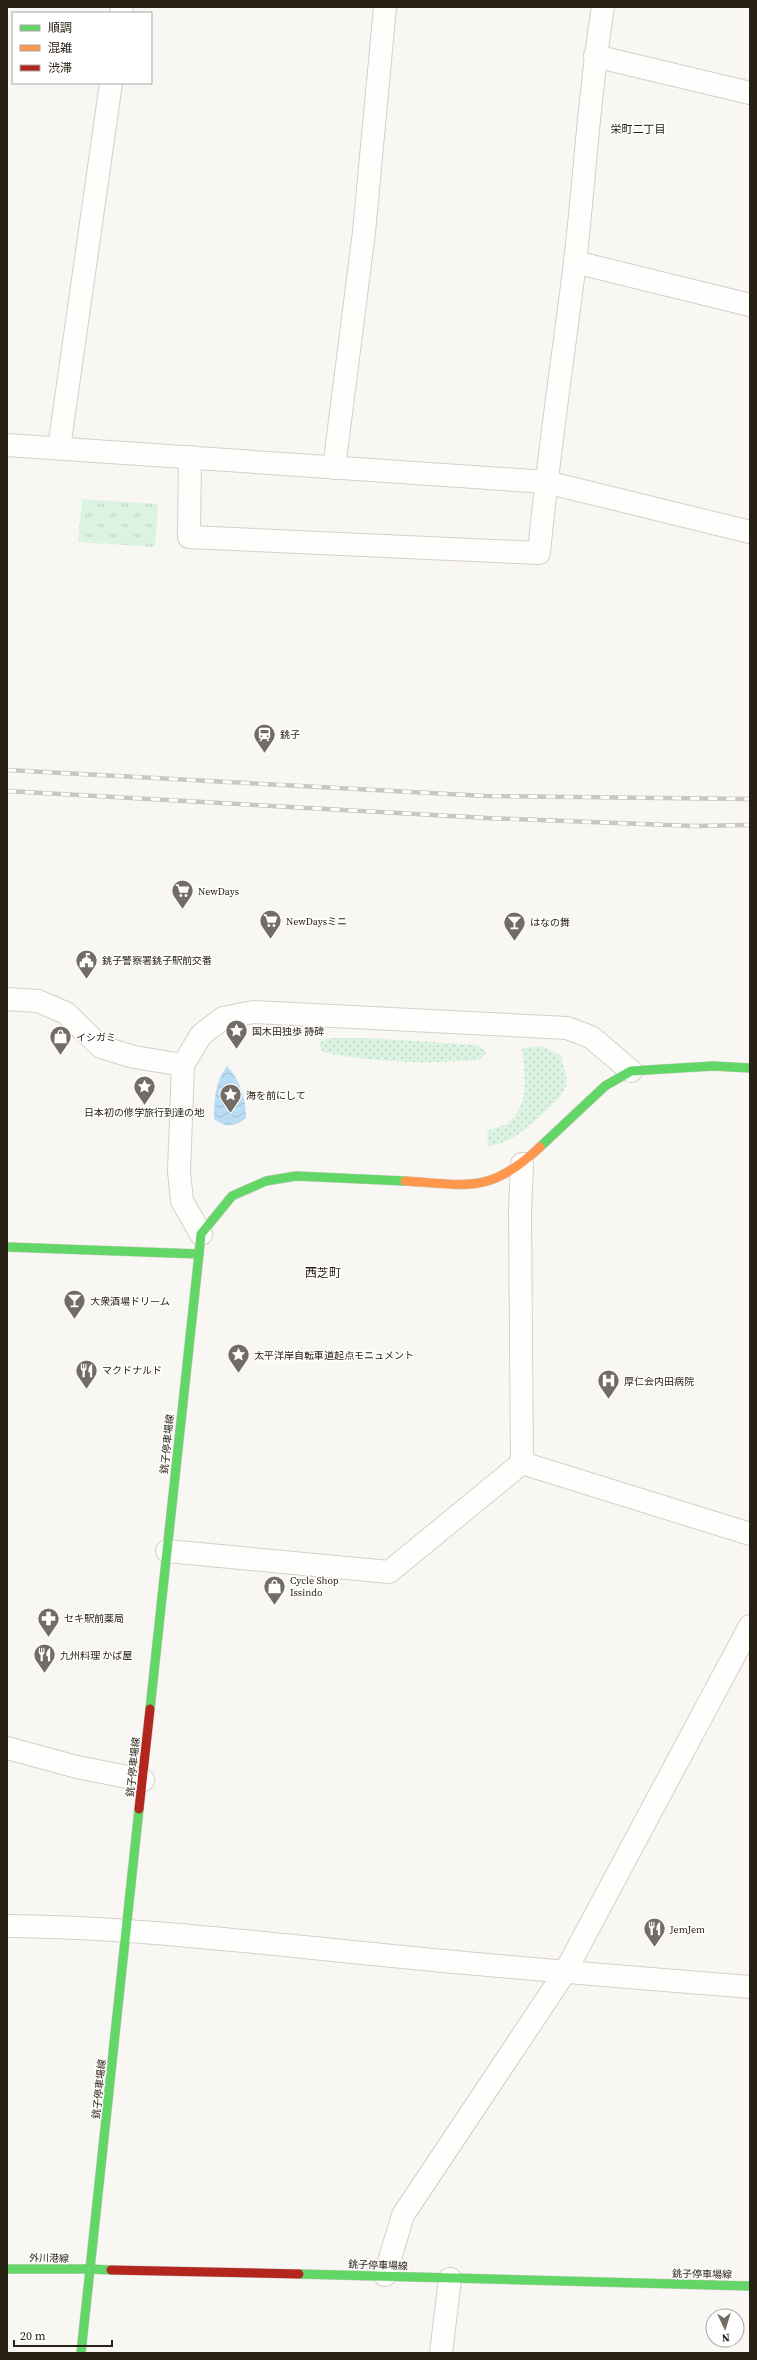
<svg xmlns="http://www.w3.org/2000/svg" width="757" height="2360" viewBox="0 0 757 2360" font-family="'Source Serif 4','Noto Sans JP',serif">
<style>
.grass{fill:url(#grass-dots)}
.park{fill:url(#park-tufts)}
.water{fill:url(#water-waves)}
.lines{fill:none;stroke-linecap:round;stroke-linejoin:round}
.street-casing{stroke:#d5cfc9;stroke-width:24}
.fast-casing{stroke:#d5cfc9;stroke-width:10}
.slow-casing{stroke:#d5cfc9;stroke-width:10}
.jam-casing{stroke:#d5cfc9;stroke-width:10}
.street{stroke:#fefefd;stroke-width:22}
.fast{stroke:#63d668;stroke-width:9}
.slow{stroke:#ff974d;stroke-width:9}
.jam{stroke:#b3261e;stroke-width:9}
.rail-casing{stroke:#c8c7c4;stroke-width:4.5}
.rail{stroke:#fff;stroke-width:3;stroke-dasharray:9;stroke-linecap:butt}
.labels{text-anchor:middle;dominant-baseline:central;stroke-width:3;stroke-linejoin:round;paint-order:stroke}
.poi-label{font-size:10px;fill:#2a2116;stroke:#fff;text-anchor:start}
.street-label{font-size:10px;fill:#2a2116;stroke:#fff}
.neighbourhood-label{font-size:11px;fill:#2a2116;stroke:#fff}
.quarter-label{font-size:12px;fill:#2a2116;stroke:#fff}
</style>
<defs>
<pattern id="grass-dots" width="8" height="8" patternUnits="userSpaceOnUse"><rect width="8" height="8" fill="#dcf3e2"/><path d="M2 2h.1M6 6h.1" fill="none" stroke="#bdd0c1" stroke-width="1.8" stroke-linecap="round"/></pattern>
<pattern id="park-tufts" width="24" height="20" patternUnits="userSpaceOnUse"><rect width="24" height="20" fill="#dcf3e2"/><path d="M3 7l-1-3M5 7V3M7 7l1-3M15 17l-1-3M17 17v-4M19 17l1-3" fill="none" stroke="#bdd0c1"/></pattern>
<pattern id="water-waves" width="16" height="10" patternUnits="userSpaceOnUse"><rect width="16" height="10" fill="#b9def3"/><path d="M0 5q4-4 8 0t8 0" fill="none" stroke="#9fbed0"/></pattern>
</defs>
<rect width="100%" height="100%" fill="#f9f7f4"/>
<g class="grass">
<path d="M329 1038H370L476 1045 487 1052 480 1060C423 1064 378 1063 322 1052L319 1043Z"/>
<path d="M542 1046 561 1056C563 1065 568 1076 566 1086 563 1099 521 1134 509 1140 503 1143 494 1145 488 1146L487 1131C494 1128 505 1126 510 1121 530 1103 524 1073 522 1048Z"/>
</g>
<polygon class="park" points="82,499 158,504 155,547 78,542"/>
<path class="water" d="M227 1066C240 1080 246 1099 246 1118 235 1127 225 1128 214 1119 214 1099 215 1082 227 1066Z"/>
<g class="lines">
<defs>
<g id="street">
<polyline points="121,13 122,7"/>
<polyline points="595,56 750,93"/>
<polyline points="575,262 750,305"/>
<polyline points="7,445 546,482 750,532"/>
<polyline points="59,448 111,83"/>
<path d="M190 457 189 537 539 553C548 456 563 359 575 262 585 177 589 92 603 7"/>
<polyline points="334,468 364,232 385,7"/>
<polyline points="7,999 38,1001 66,1013 101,1047 134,1057 183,1065"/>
<polyline points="201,1234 182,1201 179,1171 183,1065 201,1035 223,1018 253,1012 567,1028 591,1037 631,1071"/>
<polyline points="522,1463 520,1211 522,1164"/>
<polyline points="522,1463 750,1534"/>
<polyline points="167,1551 389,1572 522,1463"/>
<polyline points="7,1748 77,1767 143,1780"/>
<path d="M7 1926C129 1927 251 1942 373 1954 499 1967 624 1977 750 1987"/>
<polyline points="385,2275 403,2215 565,1972 750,1626"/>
<polyline points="441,2353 450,2279"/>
</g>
<g id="fast">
<polyline points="540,1147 605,1086 631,1071 713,1066 750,1068"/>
<polyline points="7,1247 199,1254 201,1234 232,1196 266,1181 296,1176 405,1181"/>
<polyline points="150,1709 199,1254"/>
<polyline points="7,2269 90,2269 81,2353"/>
<polyline points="111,2270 90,2269 139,1809"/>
<polyline points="299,2274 750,2286"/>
</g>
<path id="slow" d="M405 1181C469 1185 490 1194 540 1147"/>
<g id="jam">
<polyline points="139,1809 150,1709"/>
<polyline points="111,2270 299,2274"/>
</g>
</defs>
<use href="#street" class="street-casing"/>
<use href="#fast" class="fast-casing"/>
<use href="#slow" class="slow-casing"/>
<use href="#jam" class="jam-casing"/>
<use href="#street" class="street"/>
<use href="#fast" class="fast"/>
<use href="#slow" class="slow"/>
<use href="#jam" class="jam"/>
<defs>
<g id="rail">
<polyline points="7,770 486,796 750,799"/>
<polyline points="7,791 487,818 694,826 750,825"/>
</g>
</defs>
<use href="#rail" class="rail-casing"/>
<use href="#rail" class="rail"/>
</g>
<defs>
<symbol id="station-pin" viewBox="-11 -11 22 30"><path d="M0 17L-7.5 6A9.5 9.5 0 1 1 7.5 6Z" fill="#726c64" stroke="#fff"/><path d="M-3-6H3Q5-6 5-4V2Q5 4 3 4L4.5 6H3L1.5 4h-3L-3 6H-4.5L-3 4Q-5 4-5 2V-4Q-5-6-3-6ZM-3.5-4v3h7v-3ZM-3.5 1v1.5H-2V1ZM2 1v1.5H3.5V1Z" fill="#fff"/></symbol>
<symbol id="supermarket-pin" viewBox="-11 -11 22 30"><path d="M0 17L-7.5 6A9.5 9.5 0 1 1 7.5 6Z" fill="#726c64" stroke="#fff"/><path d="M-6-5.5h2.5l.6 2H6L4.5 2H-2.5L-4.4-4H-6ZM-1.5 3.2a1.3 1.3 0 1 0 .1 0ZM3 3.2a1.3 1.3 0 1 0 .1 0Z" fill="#fff"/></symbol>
<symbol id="bar-pin" viewBox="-11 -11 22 30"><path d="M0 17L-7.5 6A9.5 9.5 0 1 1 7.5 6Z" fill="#726c64" stroke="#fff"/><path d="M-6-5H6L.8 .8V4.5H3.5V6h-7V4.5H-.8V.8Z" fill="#fff"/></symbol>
<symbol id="civic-pin" viewBox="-11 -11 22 30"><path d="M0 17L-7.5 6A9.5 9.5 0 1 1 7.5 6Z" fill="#726c64" stroke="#fff"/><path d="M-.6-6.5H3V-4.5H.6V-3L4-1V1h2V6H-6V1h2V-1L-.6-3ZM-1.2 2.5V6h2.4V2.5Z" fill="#fff"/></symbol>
<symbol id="sight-pin" viewBox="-11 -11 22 30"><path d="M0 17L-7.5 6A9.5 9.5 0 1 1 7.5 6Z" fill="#726c64" stroke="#fff"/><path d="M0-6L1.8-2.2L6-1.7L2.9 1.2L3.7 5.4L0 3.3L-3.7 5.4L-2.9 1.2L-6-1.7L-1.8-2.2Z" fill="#fff"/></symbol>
<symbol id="shop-pin" viewBox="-11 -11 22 30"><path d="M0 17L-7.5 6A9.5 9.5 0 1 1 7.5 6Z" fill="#726c64" stroke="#fff"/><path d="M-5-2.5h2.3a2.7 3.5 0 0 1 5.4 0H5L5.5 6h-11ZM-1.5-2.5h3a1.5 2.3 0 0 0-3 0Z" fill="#fff"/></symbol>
<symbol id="restaurant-pin" viewBox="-11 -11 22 30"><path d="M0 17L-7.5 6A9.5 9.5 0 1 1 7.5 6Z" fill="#726c64" stroke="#fff"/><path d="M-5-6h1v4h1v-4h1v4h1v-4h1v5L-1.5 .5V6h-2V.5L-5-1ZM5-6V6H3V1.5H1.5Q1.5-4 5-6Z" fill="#fff"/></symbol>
<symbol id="hospital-pin" viewBox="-11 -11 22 30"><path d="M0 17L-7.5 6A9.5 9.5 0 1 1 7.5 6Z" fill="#726c64" stroke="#fff"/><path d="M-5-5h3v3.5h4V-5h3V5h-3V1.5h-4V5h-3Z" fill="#fff"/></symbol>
<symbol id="pharmacy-pin" viewBox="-11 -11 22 30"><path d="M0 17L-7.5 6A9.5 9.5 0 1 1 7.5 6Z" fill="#726c64" stroke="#fff"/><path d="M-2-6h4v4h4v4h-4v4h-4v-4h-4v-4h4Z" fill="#fff"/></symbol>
</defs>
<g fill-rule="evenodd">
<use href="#station-pin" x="252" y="722" width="25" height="34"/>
<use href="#supermarket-pin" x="170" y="878" width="25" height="34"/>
<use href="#supermarket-pin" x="258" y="908" width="25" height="34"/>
<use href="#bar-pin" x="502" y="910" width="25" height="34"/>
<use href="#civic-pin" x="74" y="948" width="25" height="34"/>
<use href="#sight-pin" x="224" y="1018" width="25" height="34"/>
<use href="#shop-pin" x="48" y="1024" width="25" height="34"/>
<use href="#sight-pin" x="132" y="1074" width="25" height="34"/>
<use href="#sight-pin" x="218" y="1082" width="25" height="34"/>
<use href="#bar-pin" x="62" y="1288" width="25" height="34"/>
<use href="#sight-pin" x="226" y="1342" width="25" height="34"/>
<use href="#restaurant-pin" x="74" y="1358" width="25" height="34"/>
<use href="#hospital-pin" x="596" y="1368" width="25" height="34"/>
<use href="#shop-pin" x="262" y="1574" width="25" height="34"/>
<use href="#pharmacy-pin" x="36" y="1606" width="25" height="34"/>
<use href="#restaurant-pin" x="32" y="1642" width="25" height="34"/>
<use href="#restaurant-pin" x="642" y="1916" width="25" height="34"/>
</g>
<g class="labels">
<g class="poi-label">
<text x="280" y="734">銚子</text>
<text x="198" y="891">NewDays</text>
<text x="286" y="921">NewDaysミニ</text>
<text x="530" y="922">はなの舞</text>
<text x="102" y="960">銚子警察署銚子駅前交番</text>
<text x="252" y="1031">国木田独歩 詩碑</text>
<text x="76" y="1037">イシガミ</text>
<text x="246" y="1095">海を前にして</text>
<text x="144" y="1112" text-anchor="middle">日本初の修学旅行到達の地</text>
<text x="90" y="1301">大衆酒場ドリーム</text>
<text x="254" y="1355">太平洋岸自転車道起点モニュメント</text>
<text x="102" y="1370">マクドナルド</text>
<text x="624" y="1381">厚仁会内田病院</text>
<text x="290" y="1580">Cycle Shop<tspan x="290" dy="12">Issindo</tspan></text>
<text x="64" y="1618">セキ駅前薬局</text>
<text x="60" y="1655">九州料理 かば屋</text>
<text x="670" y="1929">JemJem</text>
</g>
<g class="street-label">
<text transform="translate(167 1444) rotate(-84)">銚子停車場線</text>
<text transform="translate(133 1767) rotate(-84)">銚子停車場線</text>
<text transform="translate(99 2089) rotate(-84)">銚子停車場線</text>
<text transform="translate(49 2258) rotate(1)">外川港線</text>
<text transform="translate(378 2265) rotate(2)">銚子停車場線</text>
<text transform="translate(702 2274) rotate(1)">銚子停車場線</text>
</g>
<g class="neighbourhood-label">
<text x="638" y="129">栄町二丁目</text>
</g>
<g class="quarter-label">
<text x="323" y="1273">西芝町</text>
</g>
</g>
<rect width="757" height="2360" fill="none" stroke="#2a2116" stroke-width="16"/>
<rect x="12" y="12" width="140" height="72" fill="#ffffff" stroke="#aaa6a2"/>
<rect x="20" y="25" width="20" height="6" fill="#63d668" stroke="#aaa6a2"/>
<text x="48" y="32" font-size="12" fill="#2a2116">順調</text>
<rect x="20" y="45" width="20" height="6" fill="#ff974d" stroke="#aaa6a2"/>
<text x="48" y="52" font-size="12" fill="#2a2116">混雑</text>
<rect x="20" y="65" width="20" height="6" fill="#b3261e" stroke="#aaa6a2"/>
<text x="48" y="72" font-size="12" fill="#2a2116">渋滞</text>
<g transform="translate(725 2328) rotate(176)"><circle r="19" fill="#ffffff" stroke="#aaa6a2"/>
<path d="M0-3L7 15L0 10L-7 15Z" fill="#726c64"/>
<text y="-6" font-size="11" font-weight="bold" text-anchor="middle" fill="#2a2116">N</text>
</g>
<path d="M14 2340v6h98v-6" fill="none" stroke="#2a2116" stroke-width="2"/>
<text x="20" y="2340" font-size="12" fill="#2a2116" stroke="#ffffff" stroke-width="3" paint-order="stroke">20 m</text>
</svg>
